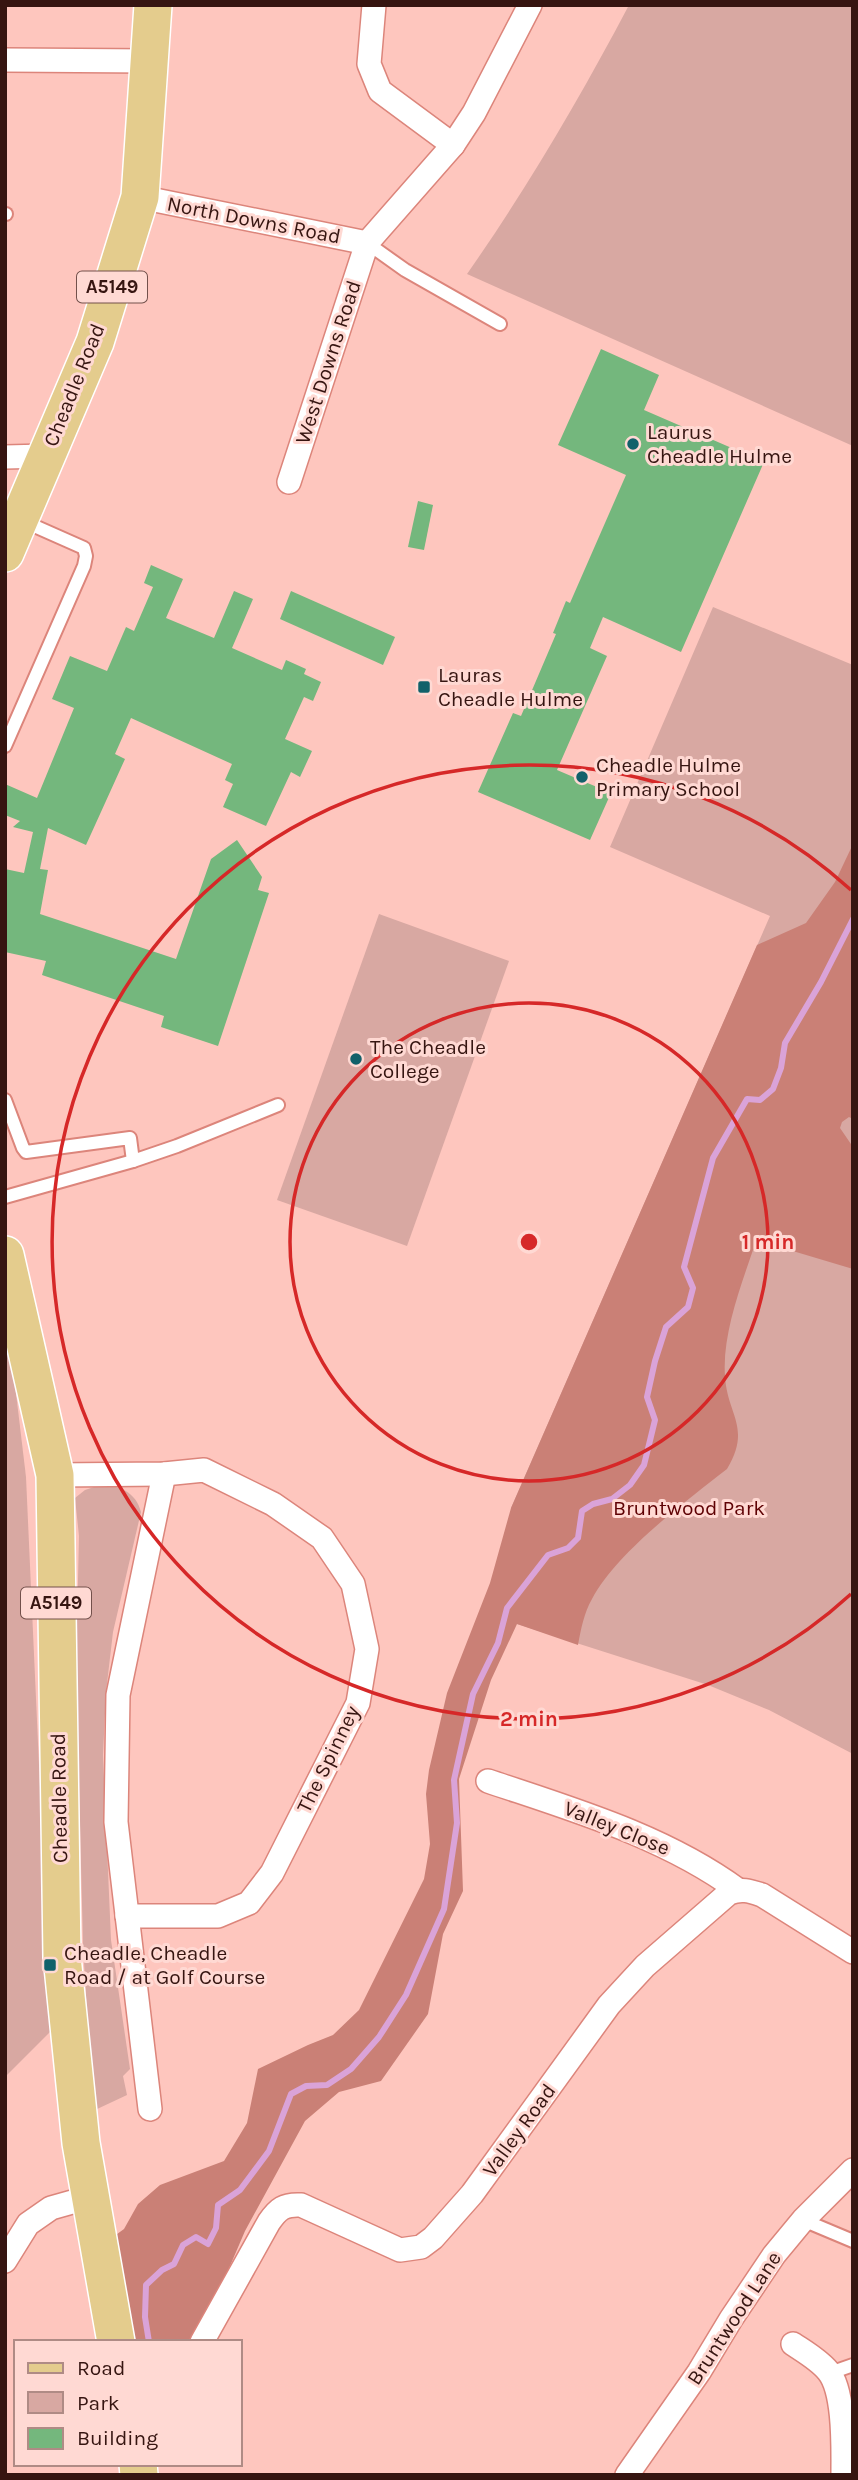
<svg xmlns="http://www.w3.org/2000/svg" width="858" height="2480" viewBox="0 0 858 2480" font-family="Karla,sans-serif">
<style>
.green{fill:#d8a8a2}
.forest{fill:#ca8076}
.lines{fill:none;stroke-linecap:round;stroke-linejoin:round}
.stream{stroke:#daa3d8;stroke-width:6}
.building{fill:#74b77d}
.lane-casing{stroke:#dc857b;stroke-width:16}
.street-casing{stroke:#dc857b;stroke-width:26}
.primary-casing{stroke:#fff;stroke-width:40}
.lane{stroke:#fff;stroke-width:12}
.street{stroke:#fff;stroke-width:23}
.primary{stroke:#e4cc8d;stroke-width:37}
.ring{fill:none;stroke:#d62828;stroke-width:3.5}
.poi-dot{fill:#12616a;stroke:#ffd9d3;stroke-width:2.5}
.labels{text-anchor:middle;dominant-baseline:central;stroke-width:6;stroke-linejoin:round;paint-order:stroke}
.shield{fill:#ffd9d3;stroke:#72504b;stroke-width:2}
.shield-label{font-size:19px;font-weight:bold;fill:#361511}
.street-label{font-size:21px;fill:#361511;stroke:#ffd9d3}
.poi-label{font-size:21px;fill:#361511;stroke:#ffd9d3;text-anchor:start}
.park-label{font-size:21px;fill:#5e0003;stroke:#ffd9d3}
.centre{fill:#d62828;stroke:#ffd9d3;stroke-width:3.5}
.ring-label{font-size:21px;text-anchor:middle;font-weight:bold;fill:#d62828;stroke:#ffd9d3;stroke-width:6;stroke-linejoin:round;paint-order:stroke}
</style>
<rect width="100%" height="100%" fill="#fec6be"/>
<g class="green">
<path d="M629 5H853V446L467 274C527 188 580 98 629 5Z"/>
<polygon points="713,607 853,665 853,1754 769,1710 708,1685 517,1624 511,1508 770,916 610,847"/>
<polygon points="379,914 509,961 407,1246 277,1200"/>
<polygon points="10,1343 26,1477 51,2031 5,2077 5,1348"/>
<path d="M100 1485C119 1485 136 1492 141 1512L113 1632 106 1692 103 1755 111 1940 130 2069 123 2076 127 2095 95 2110 90 2068 83 1944 76 1666 79 1536 75 1498 85 1490Z"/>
</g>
<path class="forest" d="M853 844V1119L849 1117 842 1122 840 1128 853 1147V1269L776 1246 753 1250C740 1288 722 1336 725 1376 727 1415 752 1427 727 1469 685 1502 617 1552 592 1599 584 1613 581 1629 578 1645L517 1624 491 1680 459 1779 463 1891 443 1934 428 2014 381 2081 339 2092 305 2121 245 2231 227 2273 190 2342H133L113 2237 124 2229 138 2204 160 2185 224 2161 247 2123 258 2069 308 2045 333 2035 359 2010 424 1879 430 1844 426 1794 429 1770 447 1693 490 1583 511 1508 757 945 806 923 835 882Z"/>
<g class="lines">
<polyline class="stream" points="149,2342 145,2317 146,2285 162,2270 174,2264 183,2245 196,2237 208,2244 216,2228 218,2205 240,2190 269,2151 291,2094 306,2086 327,2085 351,2069 379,2037 406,1995 444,1909 457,1823 454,1780 473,1694 498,1643 507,1608 548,1555 568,1548 578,1538 582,1511 593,1504 612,1499 630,1485 644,1465 655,1420 647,1397 655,1361 666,1327 688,1307 693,1288 684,1267 713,1158 747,1099 760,1100 773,1089 781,1068 785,1043 821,982 853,919"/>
</g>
<g class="building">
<polygon points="601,349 659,375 644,410 764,462 681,652 603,617 590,648 607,656 557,770 611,793 590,840 478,792 513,713 521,716 556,634 553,633 566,601 570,603 626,475 558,445"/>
<polygon points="418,501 433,505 424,550 408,547"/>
<polygon points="151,565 183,579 166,618 214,638 234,591 253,599 232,648 282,670 286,660 306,669 304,674 321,682 313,701 304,697 285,739 312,751 300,777 291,772 266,826 223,807 233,784 225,780 232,764 131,718 115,754 125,759 86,845 48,828 40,869 48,870 40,914 176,959 211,859 237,840 262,877 258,890 269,893 218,1046 161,1027 164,1016 42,975 46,961 5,952 5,869 24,873 33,832 13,827 20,821 5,815 5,784 37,798 74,708 52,699 70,656 107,671 126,627 134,631 153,587 144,583"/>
<polygon points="291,591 395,637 383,665 280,619"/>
</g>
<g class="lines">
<defs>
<g id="lane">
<polyline points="5,214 6,214"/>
<polyline points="367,243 405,270 500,324"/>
<polyline points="5,746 84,566 86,556 84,548 23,521"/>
<polyline points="5,1100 23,1148 26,1152 130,1138 133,1161"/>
<polyline points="5,1197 133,1161 177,1146 278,1105"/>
<polyline points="803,2220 853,2241"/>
<polyline points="830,2373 853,2365"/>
</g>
<g id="street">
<polyline points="374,5 369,64 380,91 453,145"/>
<polyline points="5,60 151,61"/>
<polyline points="140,197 367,243"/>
<polyline points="5,457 45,456"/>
<polyline points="289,482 367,243 453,145 474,113 530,5"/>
<polyline points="55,1475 164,1474 204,1470 273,1504 322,1538 353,1584 367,1649 358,1703 272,1873 249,1903 218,1916 127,1916"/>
<path d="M488 1781C574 1810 664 1836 738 1890"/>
<polyline points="150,2109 116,1822 118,1695 164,1474"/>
<polyline points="5,2261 28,2224 51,2208 90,2197"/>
<path d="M202 2342 269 2222C278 2209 284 2204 301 2205L400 2250 421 2247 433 2238 472 2194 609 2005 645 1966 729 1893C742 1888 750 1891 762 1895L853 1952"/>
<path d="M793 2344C805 2352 819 2360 828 2371 845 2391 843 2449 843 2475"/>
<polyline points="627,2475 699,2372 731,2319 774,2255 803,2220 853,2170"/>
</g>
<g id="primary">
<polyline points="5,553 95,342 140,197 153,5"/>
<polyline points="5,1255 55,1475 62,1957 81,2143 116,2342"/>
<polyline points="138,2464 139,2475"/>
</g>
</defs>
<use href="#lane" class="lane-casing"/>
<use href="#street" class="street-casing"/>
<use href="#primary" class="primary-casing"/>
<use href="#lane" class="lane"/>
<use href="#street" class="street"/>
<use href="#primary" class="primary"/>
</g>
<g class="ring">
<circle cx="529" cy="1242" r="239"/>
<path d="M851 1594A477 477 0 1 1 851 890"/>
</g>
<g class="poi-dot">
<circle cx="633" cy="444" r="7"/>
<rect x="417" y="680" width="14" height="14" rx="3.5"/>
<circle cx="582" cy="777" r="7"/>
<circle cx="356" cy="1059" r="7"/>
<rect x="43" y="1958" width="14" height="14" rx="3.5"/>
</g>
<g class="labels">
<g class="shield">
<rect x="77" y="271.5" width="70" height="31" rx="5"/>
<rect x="21" y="1587.5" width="70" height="31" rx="5"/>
</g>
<g class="shield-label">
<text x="112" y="287">A5149</text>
<text x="56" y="1603">A5149</text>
</g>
<g class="street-label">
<text transform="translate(254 220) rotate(11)">North Downs Road</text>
<text transform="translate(328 362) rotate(-72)">West Downs Road</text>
<text transform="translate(74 385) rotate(-68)">Cheadle Road</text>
<text transform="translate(328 1759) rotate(-64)">The Spinney</text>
<text transform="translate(59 1798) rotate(-91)">Cheadle Road</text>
<text transform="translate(617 1828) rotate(22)">Valley Close</text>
<text transform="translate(519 2130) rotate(-54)">Valley Road</text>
<text transform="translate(734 2318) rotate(-57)">Bruntwood Lane</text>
</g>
<g class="poi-label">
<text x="647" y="432">Laurus<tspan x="647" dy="24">Cheadle Hulme</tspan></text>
<text x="438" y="675">Lauras<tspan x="438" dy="24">Cheadle Hulme</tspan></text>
<text x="596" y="765">Cheadle Hulme<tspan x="596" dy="24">Primary School</tspan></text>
<text x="370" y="1047">The Cheadle<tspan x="370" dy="24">College</tspan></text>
<text x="64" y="1953">Cheadle, Cheadle<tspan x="64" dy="24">Road / at Golf Course</tspan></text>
</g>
<g class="park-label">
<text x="689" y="1508">Bruntwood Park</text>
</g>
</g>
<circle cx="529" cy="1242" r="10" class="centre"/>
<g class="ring-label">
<text x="768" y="1249">1 min</text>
<text x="529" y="1726">2 min</text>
</g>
<rect width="858" height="2480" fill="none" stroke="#361511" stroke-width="14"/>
<rect x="14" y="2340" width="228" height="126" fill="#ffd9d3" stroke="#af8b85" stroke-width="2"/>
<rect x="28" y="2363" width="35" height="10" fill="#e4cc8d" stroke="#af8b85" stroke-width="2"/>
<text x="77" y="2375" font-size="21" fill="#361511">Road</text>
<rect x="28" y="2392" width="35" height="21" fill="#d8a8a2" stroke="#af8b85" stroke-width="2"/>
<text x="77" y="2410" font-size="21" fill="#361511">Park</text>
<rect x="28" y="2428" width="35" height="21" fill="#74b77d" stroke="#af8b85" stroke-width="2"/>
<text x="77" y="2445" font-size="21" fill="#361511">Building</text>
</svg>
